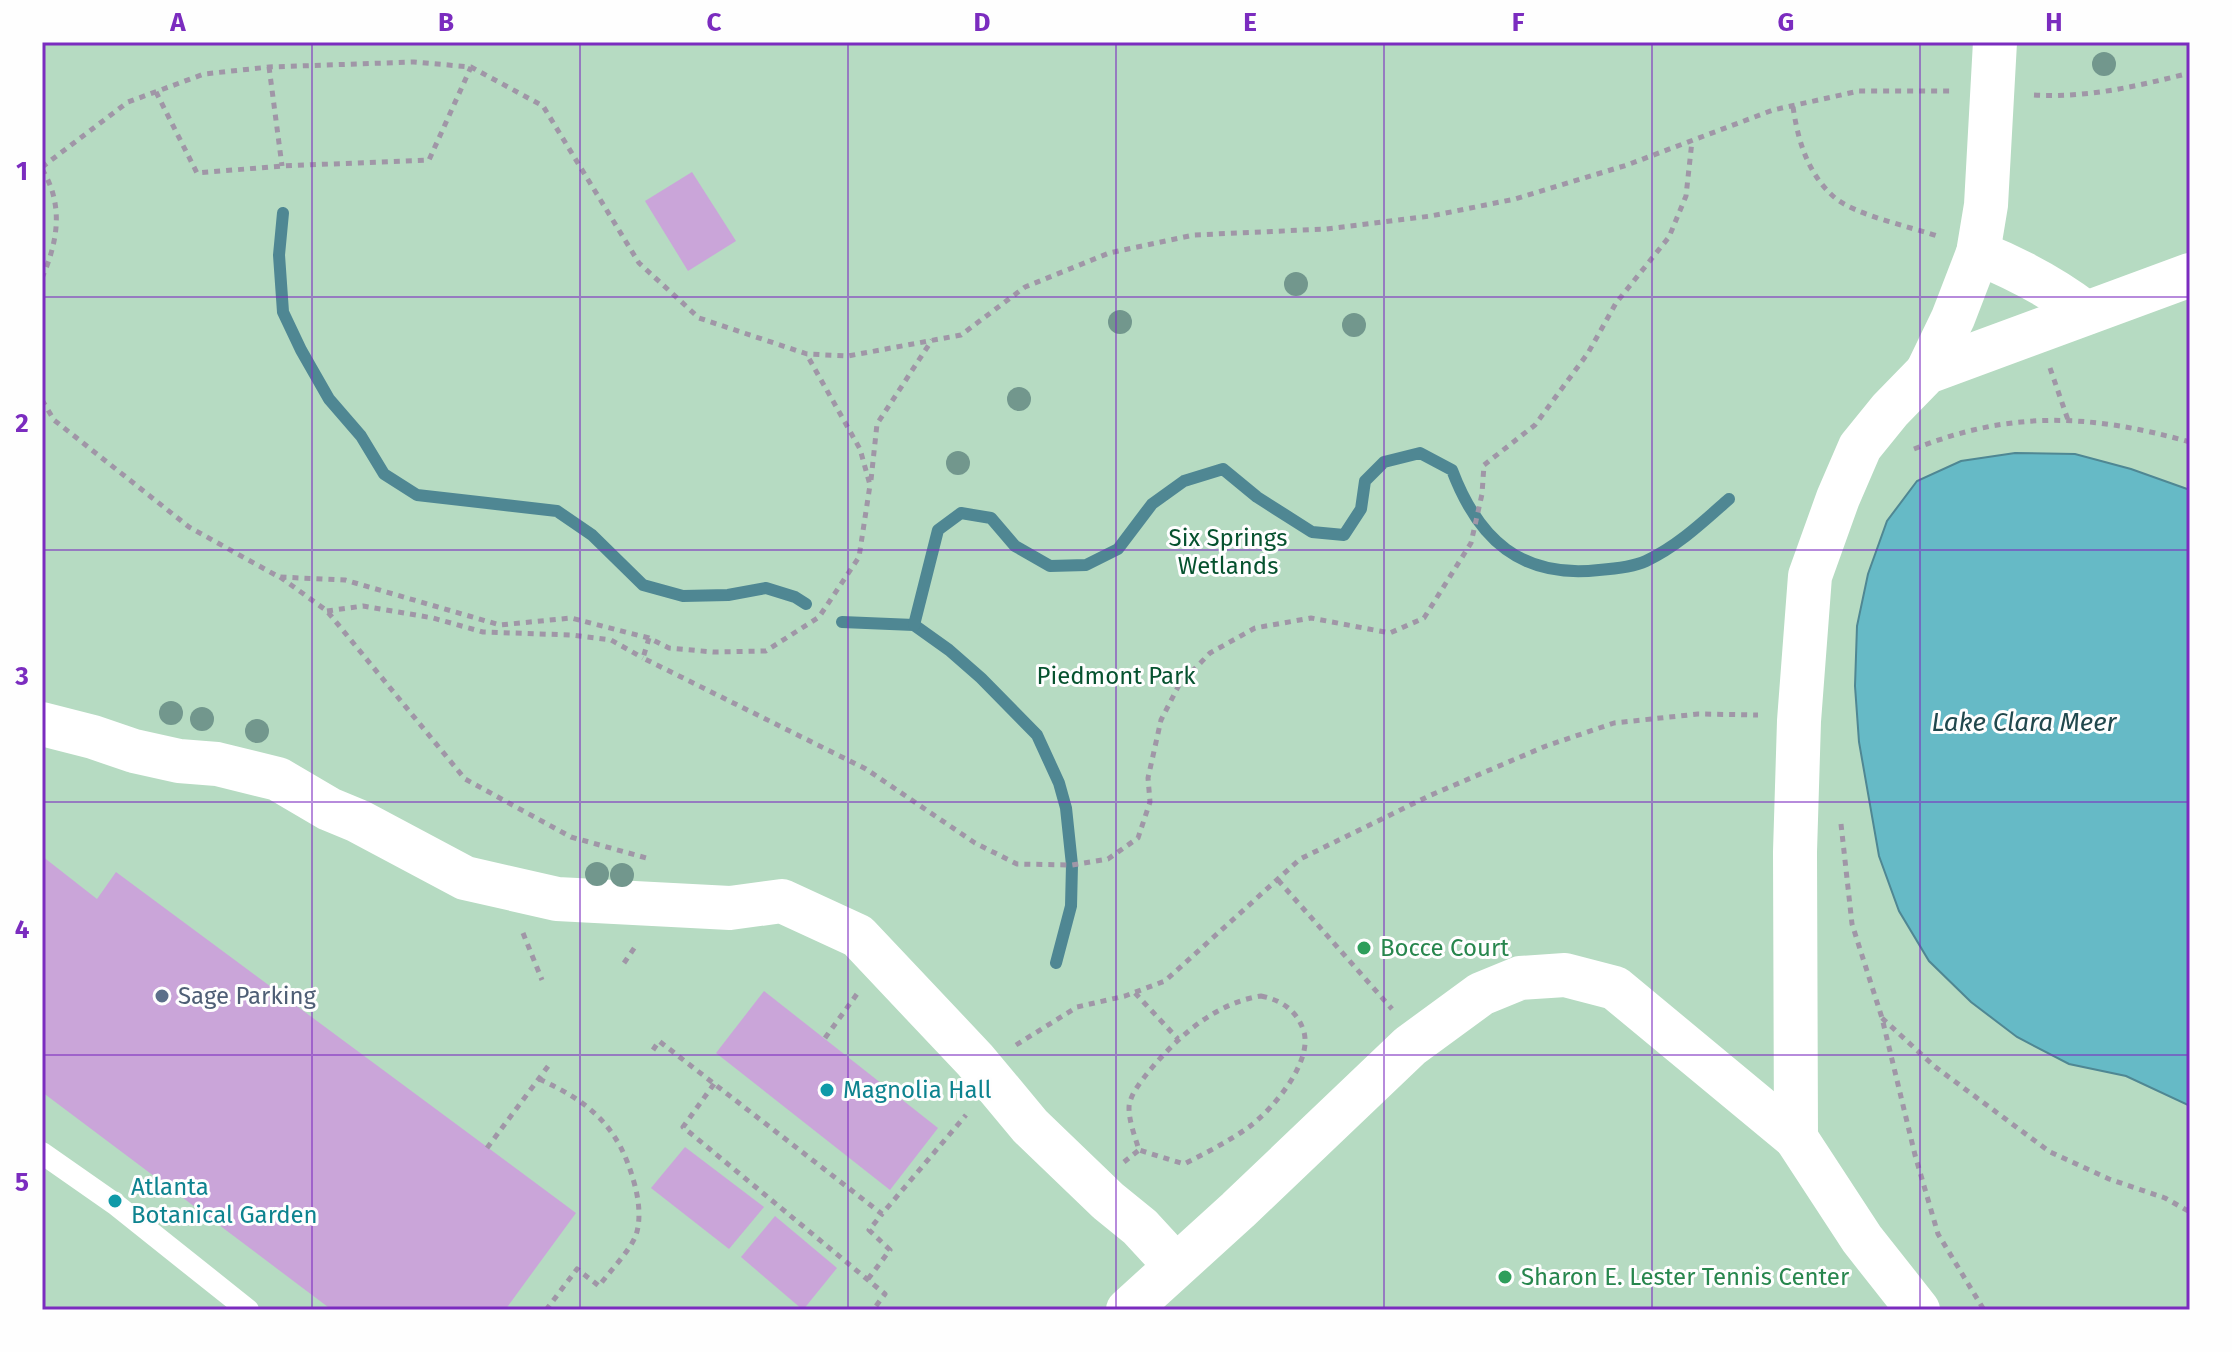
<svg xmlns="http://www.w3.org/2000/svg" width="2232" height="1352" viewBox="0 0 2232 1352" font-family="'Fira Sans',sans-serif">
<style>
.green{fill:#b6dbc2}
.water{fill:#66bac6;stroke:#4f8793;stroke-width:2}
.lines{fill:none;stroke-linecap:round;stroke-linejoin:round}
.stream{stroke:#4f8793;stroke-width:12}
.building{fill:#caa5d9}
.path{stroke:#a096a7;stroke-width:5;stroke-dasharray:6 6;stroke-linecap:butt}
.lane{stroke:#fff;stroke-width:22}
.street{stroke:#fff;stroke-width:44}
.tree{fill:#72978d}
.grid{fill:none;stroke:#7b2cbf;stroke-width:2;stroke-opacity:0.55}
.leisure-dot{fill:#2e9e5b;stroke:#fefefe;stroke-width:3}
.service-dot{fill:#5c6f8a;stroke:#fefefe;stroke-width:3}
.culture-dot{fill:#0f9aa8;stroke:#fefefe;stroke-width:3}
.labels{text-anchor:middle;dominant-baseline:central;stroke-width:6;stroke-linejoin:round;paint-order:stroke}
.park-label{font-size:24px;fill:#06522f;stroke:#fefefe}
.leisure-label{font-size:24px;fill:#27864d;stroke:#fefefe;text-anchor:start}
.service-label{font-size:24px;fill:#4e5e75;stroke:#fefefe;text-anchor:start}
.culture-label{font-size:24px;fill:#0d838f;stroke:#fefefe;text-anchor:start}
.water-label{font-size:26px;font-style:italic;fill:#21484d;stroke:#fefefe}
.neatline{fill:none;stroke:#7b2cbf;stroke-width:3}
.grid-label{font-size:26px;text-anchor:middle;font-weight:bold;fill:#7b2cbf}
</style>
<rect width="100%" height="100%" fill="#f7ebff"/>
<rect class="green" x="42" y="42" width="2148" height="1268"/>
<polygon class="water" points="2015,453 2075,454 2131,469 2190,490 2190,1106 2126,1076 2069,1064 2017,1037 1971,1002 1929,961 1899,911 1879,856 1859,742 1855,686 1857,626 1868,574 1887,521 1917,481 1961,461"/>
<g class="lines">
<g class="stream">
<polyline points="283,213 279,255 283,312 301,350 329,399 361,436 384,474 417,495 557,511 592,535 643,585 683,596 728,595 766,588 795,597 806,604"/>
<polyline points="842,622 914,625 949,650 981,678 1037,735 1059,783 1066,808 1072,865 1071,906 1056,963"/>
<path d="M914 625 938 530 961 513 991 518 1015 546 1050 566 1086 565 1118 549 1152 504 1184 481 1223 469 1257 497 1312 532 1344 535 1361 509 1365 481 1384 462 1420 453 1452 470C1478 539 1521 579 1599 570 1613 569 1633 567 1646 561 1678 546 1704 521 1729 499"/>
</g>
</g>
<g class="building">
<polygon points="692,172 736,241 688,271 645,201"/>
<polygon points="42,856 97,899 116,872 576,1213 505,1310 332,1310 42,1092"/>
<polygon points="764,991 938,1128 890,1190 716,1053"/>
<polygon points="685,1147 764,1207 729,1249 651,1188"/>
<polygon points="775,1216 837,1268 803,1310 741,1257"/>
</g>
<g class="lines">
<g class="path">
<polyline points="269,67 282,166"/>
<polyline points="156,92 197,173 282,166 429,160 471,67"/>
<path d="M2034 95C2089 98 2137 86 2190 73"/>
<path d="M1793 107C1798 140 1807 173 1834 197 1854 215 1912 227 1940 237"/>
<polyline points="42,167 128,102 204,74 269,67 414,62 471,67 543,106 639,263 699,318 807,354 848,356 961,335 1025,287 1109,253 1194,235 1326,229 1431,216 1515,199 1627,165 1773,110 1859,91 1952,91"/>
<path d="M42 169C64 205 58 241 42 278"/>
<polyline points="2050,368 2068,420"/>
<polyline points="42,400 54,420 189,527 279,577 345,580 500,625 571,618 649,638 669,648 713,652 766,651 819,617 859,557 870,485 860,449 807,355"/>
<path d="M1914 449C2012 410 2090 414 2190 442"/>
<polyline points="871,480 877,424 932,340"/>
<polyline points="280,577 327,611 465,779 571,837 650,859"/>
<polyline points="327,611 363,606 433,618 483,632 571,635 611,640 643,658"/>
<polyline points="649,638 643,658 866,769 975,843 1017,864 1072,865 1108,859 1138,838 1150,802 1148,778 1161,720 1179,685 1210,653 1255,628 1311,618 1390,633 1424,618 1471,543 1482,494 1484,465 1535,425 1588,353 1616,303 1669,237 1686,196 1692,141"/>
<polyline points="1841,824 1852,924 1882,1018 1915,1155 1938,1234 1984,1310"/>
<polyline points="1278,880 1392,1009"/>
<polyline points="523,933 542,980"/>
<polyline points="624,963 637,944"/>
<polyline points="1135,993 1178,1039"/>
<path d="M1261 996C1281 1000 1296 1010 1303 1029 1315 1060 1273 1109 1249 1127 1229 1141 1206 1153 1184 1164L1139 1150C1135 1137 1129 1121 1129 1108 1129 1097 1139 1084 1146 1075 1175 1039 1214 1003 1261 996Z"/>
<polyline points="1882,1018 1934,1066 2050,1152 2109,1179 2165,1198 2190,1212"/>
<polyline points="825,1038 857,994"/>
<polyline points="1016,1045 1077,1007 1125,996 1165,981 1300,859 1431,795 1546,746 1614,723 1698,714 1758,715"/>
<polyline points="653,1050 659,1041 882,1214 966,1115"/>
<path d="M539 1079C592 1103 620 1128 635 1186 639 1201 641 1220 636 1235 630 1251 609 1272 599 1286L577 1269 546 1310"/>
<polyline points="714,1084 683,1127 885,1294 873,1310"/>
<polyline points="487,1148 549,1065"/>
<polyline points="1124,1162 1139,1150"/>
<polyline points="868,1279 890,1250 869,1230 882,1214"/>
</g>
<polyline class="lane" points="42,1153 115,1204 248,1310"/>
<g class="street">
<path d="M1978 253C2018 269 2052 287 2086 313"/>
<polyline points="1927,372 1953,318 1978,253 1986,205 1995,42"/>
<polyline points="42,724 93,737 134,751 179,761 217,764 278,779 329,809 358,821 465,878 557,899 730,908 782,901 858,936 975,1060 1030,1126 1108,1201 1140,1227 1175,1265"/>
<polyline points="1128,1310 1238,1210 1410,1046 1481,994 1520,978 1565,975 1615,988 1796,1138"/>
<polyline points="1918,1310 1862,1239 1796,1138 1795,852 1799,721 1810,576 1838,498 1860,447 1890,410 1927,372 2190,275"/>
</g>
</g>
<g class="tree">
<circle cx="2104" cy="64" r="12"/>
<circle cx="1296" cy="284" r="12"/>
<circle cx="1120" cy="322" r="12"/>
<circle cx="1354" cy="325" r="12"/>
<circle cx="1019" cy="399" r="12"/>
<circle cx="958" cy="463" r="12"/>
<circle cx="171" cy="713" r="12"/>
<circle cx="202" cy="719" r="12"/>
<circle cx="257" cy="731" r="12"/>
<circle cx="597" cy="874" r="12"/>
<circle cx="622" cy="875" r="12"/>
</g>
<path class="grid" d="M312 42V1310M580 42V1310M848 42V1310M1116 42V1310M1384 42V1310M1652 42V1310M1920 42V1310M42 297H2190M42 550H2190M42 802H2190M42 1055H2190"/>
<g class="leisure-dot">
<circle cx="1364" cy="948" r="8"/>
<circle cx="1505" cy="1277" r="8"/>
</g>
<circle class="service-dot" cx="162" cy="996" r="8"/>
<g class="culture-dot">
<circle cx="827" cy="1090" r="8"/>
<circle cx="115" cy="1201" r="8"/>
</g>
<g class="labels">
<g class="park-label">
<text x="1228" y="538">Six Springs<tspan x="1228" dy="28">Wetlands</tspan></text>
<text x="1116" y="676">Piedmont Park</text>
</g>
<g class="leisure-label">
<text x="1380" y="948">Bocce Court</text>
<text x="1521" y="1277">Sharon E. Lester Tennis Center</text>
</g>
<g class="service-label">
<text x="178" y="996">Sage Parking</text>
</g>
<g class="culture-label">
<text x="843" y="1090">Magnolia Hall</text>
<text x="131" y="1187">Atlanta<tspan x="131" dy="28">Botanical Garden</tspan></text>
</g>
<g class="water-label">
<text x="2024" y="722">Lake Clara Meer</text>
</g>
</g>
<rect width="2232" height="1352" fill="none" stroke="#fefefe" stroke-width="88"/>
<rect x="44" y="44" width="2144" height="1264" class="neatline"/>
<g class="grid-label">
<text x="178" y="31">A</text>
<text x="446" y="31">B</text>
<text x="714" y="31">C</text>
<text x="982" y="31">D</text>
<text x="1250" y="31">E</text>
<text x="1518" y="31">F</text>
<text x="1786" y="31">G</text>
<text x="2054" y="31">H</text>
<text x="22" y="180">1</text>
<text x="22" y="432">2</text>
<text x="22" y="685">3</text>
<text x="22" y="938">4</text>
<text x="22" y="1191">5</text>
</g>
</svg>
